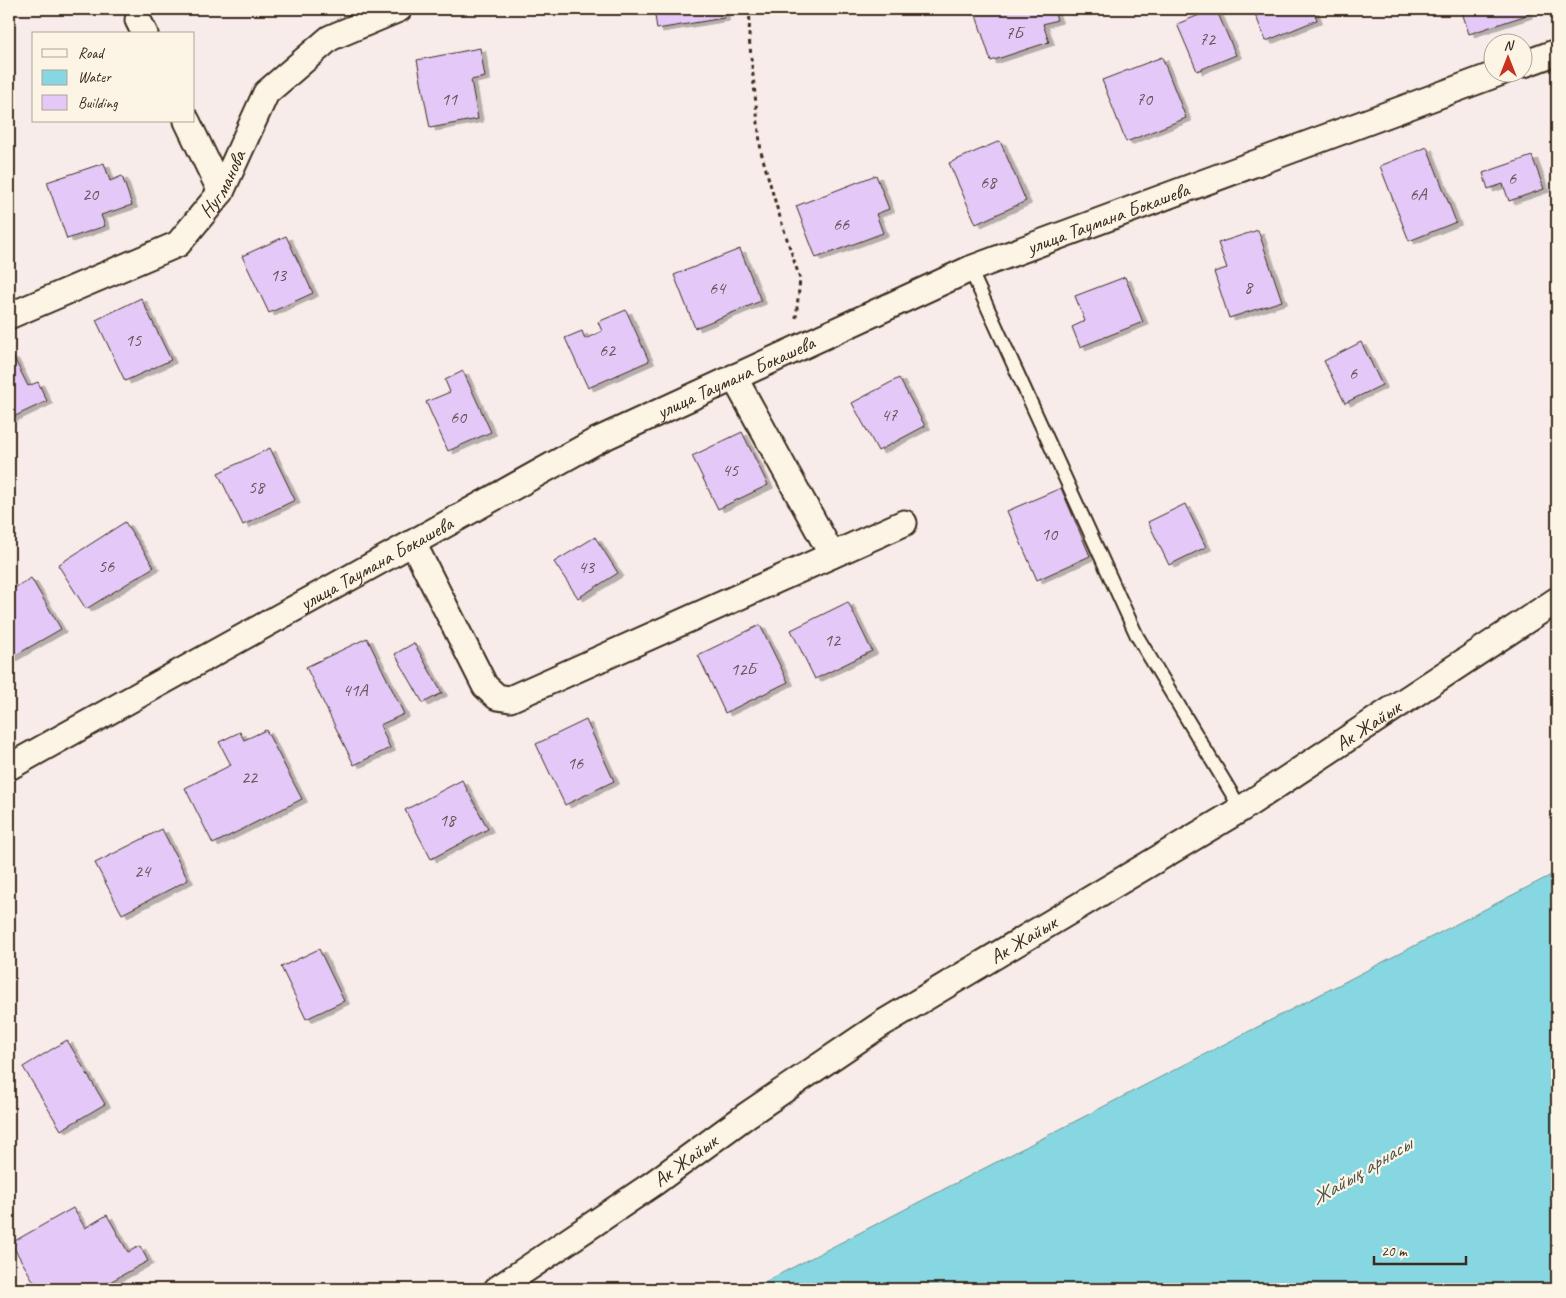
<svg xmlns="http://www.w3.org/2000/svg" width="1566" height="1298" viewBox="0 0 1566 1298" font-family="Caveat,sans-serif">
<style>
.water{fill:#86d7e1;stroke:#689293}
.building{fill:#e4c9f8;stroke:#3b2a1e;filter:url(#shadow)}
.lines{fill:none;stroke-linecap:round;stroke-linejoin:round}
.lane-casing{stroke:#3b2a1e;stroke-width:16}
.street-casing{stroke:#3b2a1e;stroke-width:29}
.path{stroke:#3b2a1e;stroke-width:3;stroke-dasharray:4 4;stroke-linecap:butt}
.lane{stroke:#fcf5e5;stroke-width:12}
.street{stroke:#fcf5e5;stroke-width:25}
.labels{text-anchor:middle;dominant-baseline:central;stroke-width:4.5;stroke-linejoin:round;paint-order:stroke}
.number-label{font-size:18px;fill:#655254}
.street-label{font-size:20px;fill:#3b2a1e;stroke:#fcf5e5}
.water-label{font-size:21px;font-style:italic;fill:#4e554f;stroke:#fcf5e5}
</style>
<defs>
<filter id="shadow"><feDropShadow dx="5.5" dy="3" stdDeviation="0" flood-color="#0004"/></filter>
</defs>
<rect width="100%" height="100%" fill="#f7ece9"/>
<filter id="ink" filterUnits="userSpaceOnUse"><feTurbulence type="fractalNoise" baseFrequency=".02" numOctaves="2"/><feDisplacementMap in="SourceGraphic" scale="10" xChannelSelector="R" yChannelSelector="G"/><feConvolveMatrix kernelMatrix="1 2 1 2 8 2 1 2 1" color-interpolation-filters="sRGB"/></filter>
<g filter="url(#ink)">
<polygon class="water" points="1557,872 1557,1289 751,1289"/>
<g class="building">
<polygon points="654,9 723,9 724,18 657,29"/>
<polygon points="974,9 1053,9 1057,20 1043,24 1049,42 991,61"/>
<polygon points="1214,9 1216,9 1236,55 1197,71 1177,24"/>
<polygon points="1253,9 1313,9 1317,20 1266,41"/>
<polygon points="1461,9 1525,9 1527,15 1469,34"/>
<polygon points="480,48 485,77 471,80 478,119 430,128 417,60"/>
<polygon points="1162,57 1186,118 1126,142 1102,80"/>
<polygon points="1000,141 1026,201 976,224 949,163"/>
<polygon points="1427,147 1456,222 1409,241 1380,166"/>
<polygon points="1532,156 1544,189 1509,201 1503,184 1488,189 1483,173"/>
<polygon points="104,163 110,181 122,176 132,205 101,215 105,226 67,239 47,182"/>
<polygon points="876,175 889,209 876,214 883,233 816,258 796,206"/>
<polygon points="1258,230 1282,301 1229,318 1214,272 1227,268 1218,243"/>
<polygon points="286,236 313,293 269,313 242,256"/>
<polygon points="740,249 761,301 695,328 674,275"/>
<polygon points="1125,277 1143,322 1080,347 1072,327 1085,321 1075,296"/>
<polygon points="141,298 171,360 125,381 96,320"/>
<polygon points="626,310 649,361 588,388 565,338 582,331 585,339 602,331 598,322"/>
<polygon points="1361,342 1382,385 1345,403 1324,361"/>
<polygon points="13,356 28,386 38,382 47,401 9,419 9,358"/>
<polygon points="463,371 491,432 448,451 426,402 450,392 445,380"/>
<polygon points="899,378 925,426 878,451 852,403"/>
<polygon points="742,432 768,485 718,509 692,456"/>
<polygon points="270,448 295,500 243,525 218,473"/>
<polygon points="1061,488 1090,556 1037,580 1007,511"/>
<polygon points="1185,504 1206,547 1169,565 1148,522"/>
<polygon points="125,522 154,567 86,609 58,565"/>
<polygon points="595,537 618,573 578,598 554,562"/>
<polygon points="31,578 61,629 9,659 9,591"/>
<polygon points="848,602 872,651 815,679 791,630"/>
<polygon points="760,625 788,682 725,713 698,655"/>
<polygon points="367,638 404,714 380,725 390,748 354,765 306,667"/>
<polygon points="414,643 442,693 423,703 395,654"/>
<polygon points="586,720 614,781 565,805 536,744"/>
<polygon points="266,730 302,799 213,844 185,788 231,765 219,742 240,732 244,740"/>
<polygon points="462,780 488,829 431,859 405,810"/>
<polygon points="162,829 188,880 122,914 95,863"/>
<polygon points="319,949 344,1001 306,1019 281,967"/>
<polygon points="67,1040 105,1104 61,1130 23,1067"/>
<polygon points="73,1208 85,1228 107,1215 128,1252 140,1246 148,1261 97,1289 38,1289 11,1243"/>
</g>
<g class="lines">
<defs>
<polyline id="lane" points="970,269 1137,636 1241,809"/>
<g id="street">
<polyline points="138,20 145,34"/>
<polyline points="1524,64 1557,52"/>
<polyline points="187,121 221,192"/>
<path id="s1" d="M9 316 178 244 221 192 266 93 330 38 399 9"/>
<polyline points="734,377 832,555"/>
<polyline points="413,543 485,686 497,697 510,699 904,523"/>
<path id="s2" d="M9 767 596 441 970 269 1502 72"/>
<path id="s3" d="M497 1289 654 1183 747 1115 883 1023 1241 809 1557 600"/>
</g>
</defs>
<use href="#lane" class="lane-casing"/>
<use href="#street" class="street-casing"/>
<polyline class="path" points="750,9 749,37 761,152 777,208 800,279 796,318"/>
<use href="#lane" class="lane"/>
<use href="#street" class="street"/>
</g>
</g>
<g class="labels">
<g class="number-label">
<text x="1014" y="33">7Б</text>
<text x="1207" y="39">72</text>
<text x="449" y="99">11</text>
<text x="1144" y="99">70</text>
<text x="1512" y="178">6</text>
<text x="988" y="182">68</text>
<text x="90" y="194">20</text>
<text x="1418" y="194">6А</text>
<text x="841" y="224">66</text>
<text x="278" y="275">13</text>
<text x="1248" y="287">8</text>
<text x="717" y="288">64</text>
<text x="133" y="340">15</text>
<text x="607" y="350">62</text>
<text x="1353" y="373">6</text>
<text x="889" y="415">47</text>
<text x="458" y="417">60</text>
<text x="730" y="470">45</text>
<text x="256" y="487">58</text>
<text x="1049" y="534">10</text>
<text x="106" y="566">56</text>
<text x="586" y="567">43</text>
<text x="832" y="640">12</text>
<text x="743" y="669">12Б</text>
<text x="355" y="690">41А</text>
<text x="575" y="763">16</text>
<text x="249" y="777">22</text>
<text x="447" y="820">18</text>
<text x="142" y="871">24</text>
</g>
<g class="street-label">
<text stroke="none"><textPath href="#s1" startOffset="259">Нугманова</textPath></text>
<text stroke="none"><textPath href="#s2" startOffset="1230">улица Таумана Бокашева</textPath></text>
<text stroke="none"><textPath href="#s2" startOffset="825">улица Таумана Бокашева</textPath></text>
<text stroke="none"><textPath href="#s2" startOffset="420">улица Таумана Бокашева</textPath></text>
<text stroke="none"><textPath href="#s3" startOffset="1038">Ак Жайык</textPath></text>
<text stroke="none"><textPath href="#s3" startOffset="632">Ак Жайык</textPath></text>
<text stroke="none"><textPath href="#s3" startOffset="228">Ак Жайык</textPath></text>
</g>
<g class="water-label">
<text transform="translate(1361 1171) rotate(-31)">Жайық арнасы</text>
</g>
</g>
<rect width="1566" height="1298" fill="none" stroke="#fcf5e5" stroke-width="30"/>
<rect x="15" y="15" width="1536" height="1268" fill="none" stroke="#3b2a1e" stroke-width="2" filter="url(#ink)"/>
<rect x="32" y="32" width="162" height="90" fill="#fcf5e5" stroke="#afa495"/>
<rect x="42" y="49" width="25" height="8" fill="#fcf5e5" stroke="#afa495"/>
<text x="78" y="58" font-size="15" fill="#3b2a1e">Road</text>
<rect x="42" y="70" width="25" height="15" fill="#86d7e1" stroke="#afa495"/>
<text x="78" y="82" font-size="15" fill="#3b2a1e">Water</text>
<rect x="42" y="95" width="25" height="15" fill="#e4c9f8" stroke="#afa495"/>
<text x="78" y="108" font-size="15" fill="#3b2a1e">Building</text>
<g transform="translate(1508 58)"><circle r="24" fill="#fcf5e5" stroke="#afa495"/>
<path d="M0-4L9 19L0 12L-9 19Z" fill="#c8321e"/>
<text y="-8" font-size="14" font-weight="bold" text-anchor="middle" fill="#3b2a1e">N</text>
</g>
<path d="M1374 1256v8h92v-8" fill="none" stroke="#3b2a1e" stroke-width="2.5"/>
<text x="1381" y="1256" font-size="15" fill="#3b2a1e" stroke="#fcf5e5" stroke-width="4" paint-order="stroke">20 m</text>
</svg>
